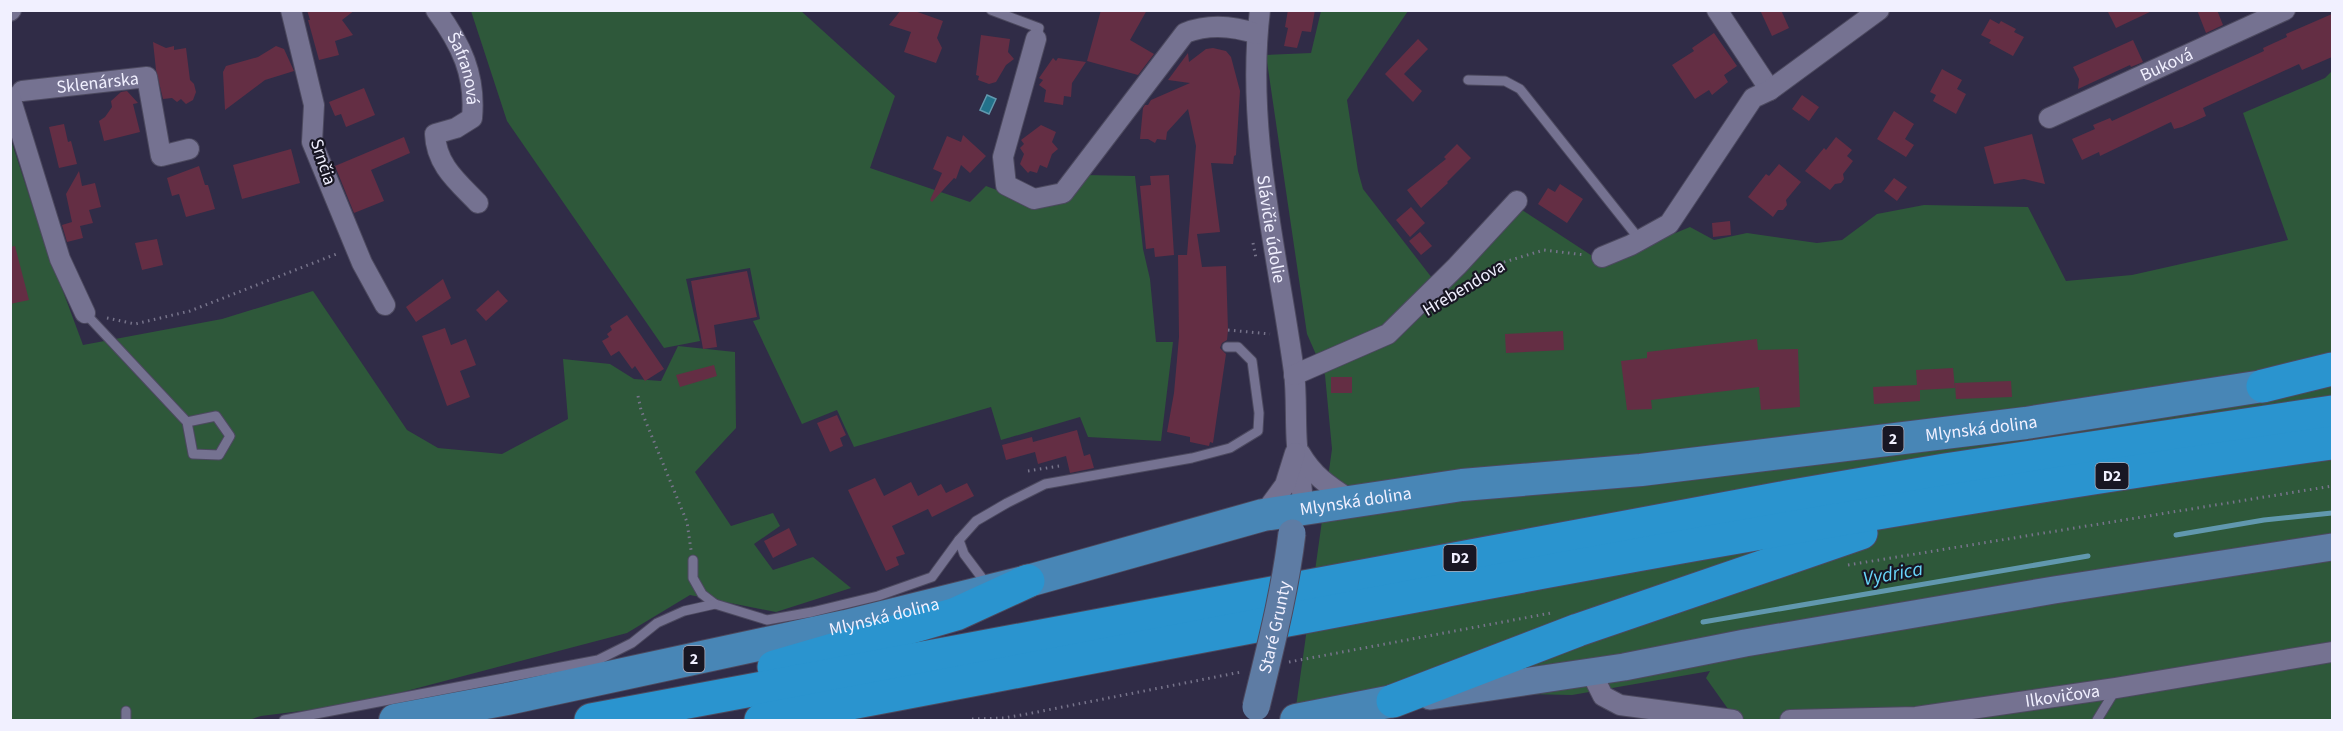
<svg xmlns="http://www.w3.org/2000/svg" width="2343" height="731" viewBox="0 0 2343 731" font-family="'Source Sans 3',sans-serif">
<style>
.green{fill:#2e583a}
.water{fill:#23728b;stroke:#6198ae;stroke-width:1.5}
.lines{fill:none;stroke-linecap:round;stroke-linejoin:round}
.stream{stroke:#6198ae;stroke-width:5}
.building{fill:#642e44}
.lane-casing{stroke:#4c495f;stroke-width:11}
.street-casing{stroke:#4c495f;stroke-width:22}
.secondary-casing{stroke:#4c495f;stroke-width:29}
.primary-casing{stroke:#4c495f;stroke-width:34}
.highway-casing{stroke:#4c495f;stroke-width:35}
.path{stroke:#77748b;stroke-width:3;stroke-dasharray:1.5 4.5;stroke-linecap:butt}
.lane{stroke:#757291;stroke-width:9}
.street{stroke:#757291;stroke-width:20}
.secondary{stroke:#5e7ca4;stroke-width:27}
.primary{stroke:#4886b6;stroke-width:32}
.highway{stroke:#2a94cf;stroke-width:33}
.secondary-bridge-casing{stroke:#4c495f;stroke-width:29;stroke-linecap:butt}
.secondary-bridge{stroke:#5e7ca4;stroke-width:27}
.labels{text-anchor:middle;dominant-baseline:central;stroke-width:4.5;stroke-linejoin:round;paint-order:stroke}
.shield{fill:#181623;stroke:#b0afbd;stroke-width:1.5}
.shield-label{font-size:16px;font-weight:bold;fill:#f1f0ff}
.street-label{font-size:18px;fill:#f1f0ff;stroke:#181623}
.water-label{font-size:20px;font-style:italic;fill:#68d6fb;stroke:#181623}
</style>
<rect width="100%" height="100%" fill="#302c47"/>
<g class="green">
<polygon points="471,11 801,11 895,96 870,168 970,202 986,186 1034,204 1085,175 1135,176 1143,249 1150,279 1156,342 1173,342 1161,441 1088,437 1080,417 1001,440 991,407 854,447 837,410 802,424 753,321 760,319 750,268 686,279 700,341 664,348 507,121"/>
<polygon points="1321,11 1408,11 1347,100 1358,171 1363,189 1439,287 1522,210 1603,263 1690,227 1714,240 1747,233 1817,243 1842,240 1877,214 1924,205 2028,207 2066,281 2132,275 2288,240 2243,113 2325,78 2332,71 2332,720 1724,720 1728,709 1706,678 1710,671 1572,695 1368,691 1296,707 1332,449 1325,375 1307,334 1266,55 1311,53"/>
<polygon points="10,137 41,232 83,345 222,319 313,291 407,430 438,448 502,454 568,419 563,359 610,364 634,379 661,381 678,346 735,352 736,428 695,472 731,526 773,513 780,526 754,544 773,570 813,557 851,588 776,612 690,595 627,633 357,704 261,716 249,720 11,720"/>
</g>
<polygon class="water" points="987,95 996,99 989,114 980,110"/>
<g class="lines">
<g class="stream">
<polyline points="2176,535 2264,520 2332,513"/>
<polyline points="1703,622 2088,556"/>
</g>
</g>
<g class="building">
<polygon points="307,10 355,10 342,20 353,35 335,41 339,55 319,60 308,20 310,20"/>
<polygon points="901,10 912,10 943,21 937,38 942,48 936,63 904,52 911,32 889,25"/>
<polygon points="1101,10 1147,10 1130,40 1154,54 1138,75 1087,61"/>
<polygon points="1288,10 1315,10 1311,32 1302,31 1297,48 1284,46 1288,28 1285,27"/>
<polygon points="1760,10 1781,10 1789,28 1772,36"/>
<polygon points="2107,10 2154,10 2116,28"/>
<polygon points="2197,10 2217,10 2223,25 2206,33"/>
<polygon points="2332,14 2332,57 2302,70 2299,64 2203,108 2206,116 2182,127 2174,129 2171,122 2100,156 2099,152 2082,160 2072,139 2095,129 2093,125 2110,118 2112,121 2264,51 2263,48 2287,37 2286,34"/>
<polygon points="1990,19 1999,24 2001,21 2016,29 2014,32 2024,37 2013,56 1989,43 1991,40 1981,35"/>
<polygon points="1714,33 1737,66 1724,75 1728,82 1712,95 1709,90 1695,99 1672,65 1694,51 1692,48"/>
<polygon points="981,35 1010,39 1008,52 1014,59 1006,65 996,82 989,84 978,80 979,76 976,75"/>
<polygon points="1418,39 1428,49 1404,74 1422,91 1413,102 1385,74"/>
<polygon points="2133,40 2143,62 2131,67 2130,65 2078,89 2079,79 2073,67"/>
<polygon points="153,42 166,48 174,46 174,50 186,48 190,80 194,84 196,92 193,100 186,104 181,99 177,102 172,98 163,99 156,70"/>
<polygon points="276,46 284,49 294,71 265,80 225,110 223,72 226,66 258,57"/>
<polygon points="1213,48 1226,51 1231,57 1240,91 1236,155 1234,156 1233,164 1211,163 1220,232 1197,234 1202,267 1226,266 1228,330 1227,340 1222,343 1220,348 1226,354 1213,443 1210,442 1209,446 1190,442 1190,437 1167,432 1174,393 1179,337 1178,255 1187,255 1196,146 1188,109 1167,132 1166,140 1157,139 1155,143 1148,139 1140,139 1143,108 1145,105 1148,105 1151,100 1190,83 1168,80 1188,53 1189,62 1206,49"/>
<polygon points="1053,58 1056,61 1058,58 1086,62 1072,83 1071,97 1064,96 1063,105 1044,102 1046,90 1039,85 1043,80 1039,78"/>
<polygon points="1942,69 1962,80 1957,89 1966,94 1956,114 1933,101 1936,95 1930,92"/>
<polygon points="364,88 375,115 346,127 341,114 335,116 329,102"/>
<polygon points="127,91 138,103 133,104 140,132 104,141 99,121 105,117 112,107 111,101 121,92"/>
<polygon points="1802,95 1819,107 1809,121 1792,109"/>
<polygon points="1894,111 1914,124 1905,139 1914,145 1906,157 1877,139"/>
<polygon points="64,124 68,142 71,141 77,164 59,168 49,127"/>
<polygon points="1041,125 1056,132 1052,142 1058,149 1052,154 1047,168 1040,165 1037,173 1030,171 1028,173 1020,164 1024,154 1020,148 1024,144 1021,140"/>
<polygon points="2032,134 2045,184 2024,179 1994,184 1984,147"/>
<polygon points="963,135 986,156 970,173 961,165 956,179 954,178 932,202 930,200 942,173 933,169 947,136 961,142"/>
<polygon points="404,137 410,153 371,170 384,201 354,213 335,166"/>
<polygon points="1836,137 1852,150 1847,156 1853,161 1843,174 1844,179 1841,183 1835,184 1830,190 1805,171 1824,148 1826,150"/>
<polygon points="1457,144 1471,158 1447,182 1448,183 1421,208 1407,190 1446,159 1444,157"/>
<polygon points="291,149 300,183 242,199 233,165"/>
<polygon points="1779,164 1801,182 1786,200 1787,205 1783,210 1778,210 1773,217 1748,197 1766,174 1769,176"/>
<polygon points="199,166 205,185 208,185 215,209 186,217 179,194 172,196 167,178"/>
<polygon points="79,171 82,186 95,183 101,207 89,210 93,223 80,226 83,238 67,242 62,225 72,222 66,194"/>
<polygon points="1169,175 1174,255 1155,257 1154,248 1146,249 1140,186 1151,185 1150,176"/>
<polygon points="1894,178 1907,187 1897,201 1884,191"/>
<polygon points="1560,184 1583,199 1567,223 1538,204 1548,188 1555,192"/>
<polygon points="1411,207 1425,223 1410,237 1396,220"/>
<polygon points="1730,221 1731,235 1713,237 1712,223"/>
<polygon points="1420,232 1432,246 1421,255 1409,241"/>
<polygon points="157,239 163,265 142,270 135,243"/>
<polygon points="15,246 29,300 10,304 10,247"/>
<polygon points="747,271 757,317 714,325 717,347 703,349 691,281"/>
<polygon points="443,279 451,298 416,322 406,307"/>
<polygon points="498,290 508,301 486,321 476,310"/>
<polygon points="627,315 664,369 645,381 635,366 632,369 619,351 611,356 602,341 609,337 607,334 612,330 610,326"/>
<polygon points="445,328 451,345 466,339 476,365 460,371 470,397 447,406 422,336"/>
<polygon points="1563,331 1564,350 1506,353 1505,334"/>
<polygon points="1757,339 1758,350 1798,349 1800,407 1761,410 1759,387 1651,400 1652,409 1627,410 1621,361 1647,358 1647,352"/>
<polygon points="714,365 717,376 680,387 676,375"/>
<polygon points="1953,368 1955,388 1920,390 1920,401 1874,404 1873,387 1917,385 1916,370"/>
<rect x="1331" y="377" width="21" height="16"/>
<polygon points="2011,381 2012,397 1956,399 1955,383"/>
<polygon points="837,415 846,435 840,438 843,446 830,452 817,423"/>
<polygon points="1077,430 1084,456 1090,454 1094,468 1070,473 1066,456 1038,464 1035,452 1006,460 1002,445 1032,437 1033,442"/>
<polygon points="875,478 884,496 911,482 918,496 941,484 946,493 967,483 974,496 932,517 928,509 892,526 905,554 896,557 899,565 886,571 848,490"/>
<polygon points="789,528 797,545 773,558 764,541"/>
</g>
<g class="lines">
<defs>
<g id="lane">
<polyline points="991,10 1039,28 1036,39"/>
<polyline points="1468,80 1505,81 1520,89 1640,240"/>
<polyline points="85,313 187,422 193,454 219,455 230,436 216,416 187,422"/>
<polyline points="959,540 964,554 988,586"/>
<polyline points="693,560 693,578 702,594 715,604 767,620 812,612 878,596 932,577 959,540 976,521 1007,503 1045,484 1192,458 1230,448 1258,431 1259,413 1252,361 1238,347 1227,347"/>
<polyline points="126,711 126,720"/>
<polyline points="284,720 598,660 632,643 657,623 684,611 715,604"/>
<polyline points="2097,720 2116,689"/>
</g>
<g id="street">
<polyline points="291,10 314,105 312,142 362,263 385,305"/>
<path id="s1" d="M436 10C461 44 476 75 472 118L456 128 435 134C436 165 458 182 478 203"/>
<path id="s2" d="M1260 10C1245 131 1278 254 1294 372 1297 396 1295 421 1297 445 1298 467 1303 487 1303 509"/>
<polyline points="1717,10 1770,90"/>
<polyline points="10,11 11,10"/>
<path d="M1036 39 1003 157 1006 185 1034 199 1063 193 1185 33C1208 24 1234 26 1257 34"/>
<path id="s3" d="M22 91 147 77 161 156 189 149"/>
<polyline points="10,97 60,259 85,313"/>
<path id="s4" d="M2049 118 2285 10"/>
<polyline points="1602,257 1631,245 1669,224 1753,98 1770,90 1879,10"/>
<polyline points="1294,375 1388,334 1457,266 1517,201"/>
<path d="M1300 453C1314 477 1329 486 1352 501"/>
<polyline points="1263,515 1285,485 1295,453"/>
<polyline points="1591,672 1603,696 1620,705 1733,720"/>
<path id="s5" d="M1790 720 1916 717 2116 688 2332 652"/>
</g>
<polyline id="secondary" points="1430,696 1624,667 1745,643 2054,590 2332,547"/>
<g id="primary">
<path id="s6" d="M395 720 507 699 846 626 1028 581 1263 515 1462 485 1641 470 2026 423 2263 386"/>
<polyline points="1296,720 1393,701"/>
</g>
<g id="highway">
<polyline points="2263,386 2332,369"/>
<polyline points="774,667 956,614 1028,581"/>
<polyline points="1393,701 1578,630 1861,533"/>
<polyline points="591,720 1787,497 1945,470 2332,412"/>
<path d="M761 720C1283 622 1806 515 2332 443"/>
</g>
</defs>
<use href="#lane" class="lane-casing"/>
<use href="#street" class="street-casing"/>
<use href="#secondary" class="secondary-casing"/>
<use href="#primary" class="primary-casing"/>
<use href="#highway" class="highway-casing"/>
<g class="path">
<polyline points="1253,243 1256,258"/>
<polyline points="1463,287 1501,263 1544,250 1585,255"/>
<polyline points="107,318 135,324 190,311 339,253"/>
<polyline points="1228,330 1270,334"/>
<polyline points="638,396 641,410 687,522 691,550"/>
<polyline points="1028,471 1059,466"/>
<polyline points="1848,565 2332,486"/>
<polyline points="1289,662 1551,613"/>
<polyline points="972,719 1004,718 1027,714 1241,672"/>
</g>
<use href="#lane" class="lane"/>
<use href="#street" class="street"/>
<use href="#secondary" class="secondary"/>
<use href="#primary" class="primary"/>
<use href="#highway" class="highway"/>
<defs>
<g id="secondary-bridge">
<path id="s7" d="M1256 707C1270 649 1285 592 1292 533"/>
</g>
</defs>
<use href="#secondary-bridge" class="secondary-bridge-casing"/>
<use href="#secondary-bridge" class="secondary-bridge"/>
</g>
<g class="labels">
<g class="shield">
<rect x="1882.5" y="426" width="21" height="26" rx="4.5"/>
<rect x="2095.5" y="463" width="33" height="26" rx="4.5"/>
<rect x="1443.5" y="545" width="33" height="26" rx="4.5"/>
<rect x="683.5" y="646" width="21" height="26" rx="4.5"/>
</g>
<g class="shield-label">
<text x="1893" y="439">2</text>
<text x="2112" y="476">D2</text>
<text x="1460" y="558">D2</text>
<text x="694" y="659">2</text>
</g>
<g class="street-label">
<text stroke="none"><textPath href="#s4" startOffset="129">Buková</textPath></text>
<text stroke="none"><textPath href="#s1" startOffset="66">Šafranová</textPath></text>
<text stroke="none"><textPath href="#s3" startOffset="76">Sklenárska</textPath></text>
<text transform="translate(323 162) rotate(72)">Srnčia</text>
<text stroke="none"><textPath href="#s2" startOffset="220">Slávičie údolie</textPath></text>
<text transform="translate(1464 288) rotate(-31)">Hrebendova</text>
<text stroke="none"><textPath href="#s6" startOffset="1616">Mlynská dolina</textPath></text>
<text stroke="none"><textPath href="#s6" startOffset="986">Mlynská dolina</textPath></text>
<text stroke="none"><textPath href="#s6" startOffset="500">Mlynská dolina</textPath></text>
<text stroke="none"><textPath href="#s7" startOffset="82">Staré Grunty</textPath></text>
<text stroke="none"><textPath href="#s5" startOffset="274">Ilkovičova</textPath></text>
</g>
<g class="water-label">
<text transform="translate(1893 574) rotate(-10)">Vydrica</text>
</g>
</g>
<rect width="2343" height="731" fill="none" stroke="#f1f0ff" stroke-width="24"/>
</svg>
